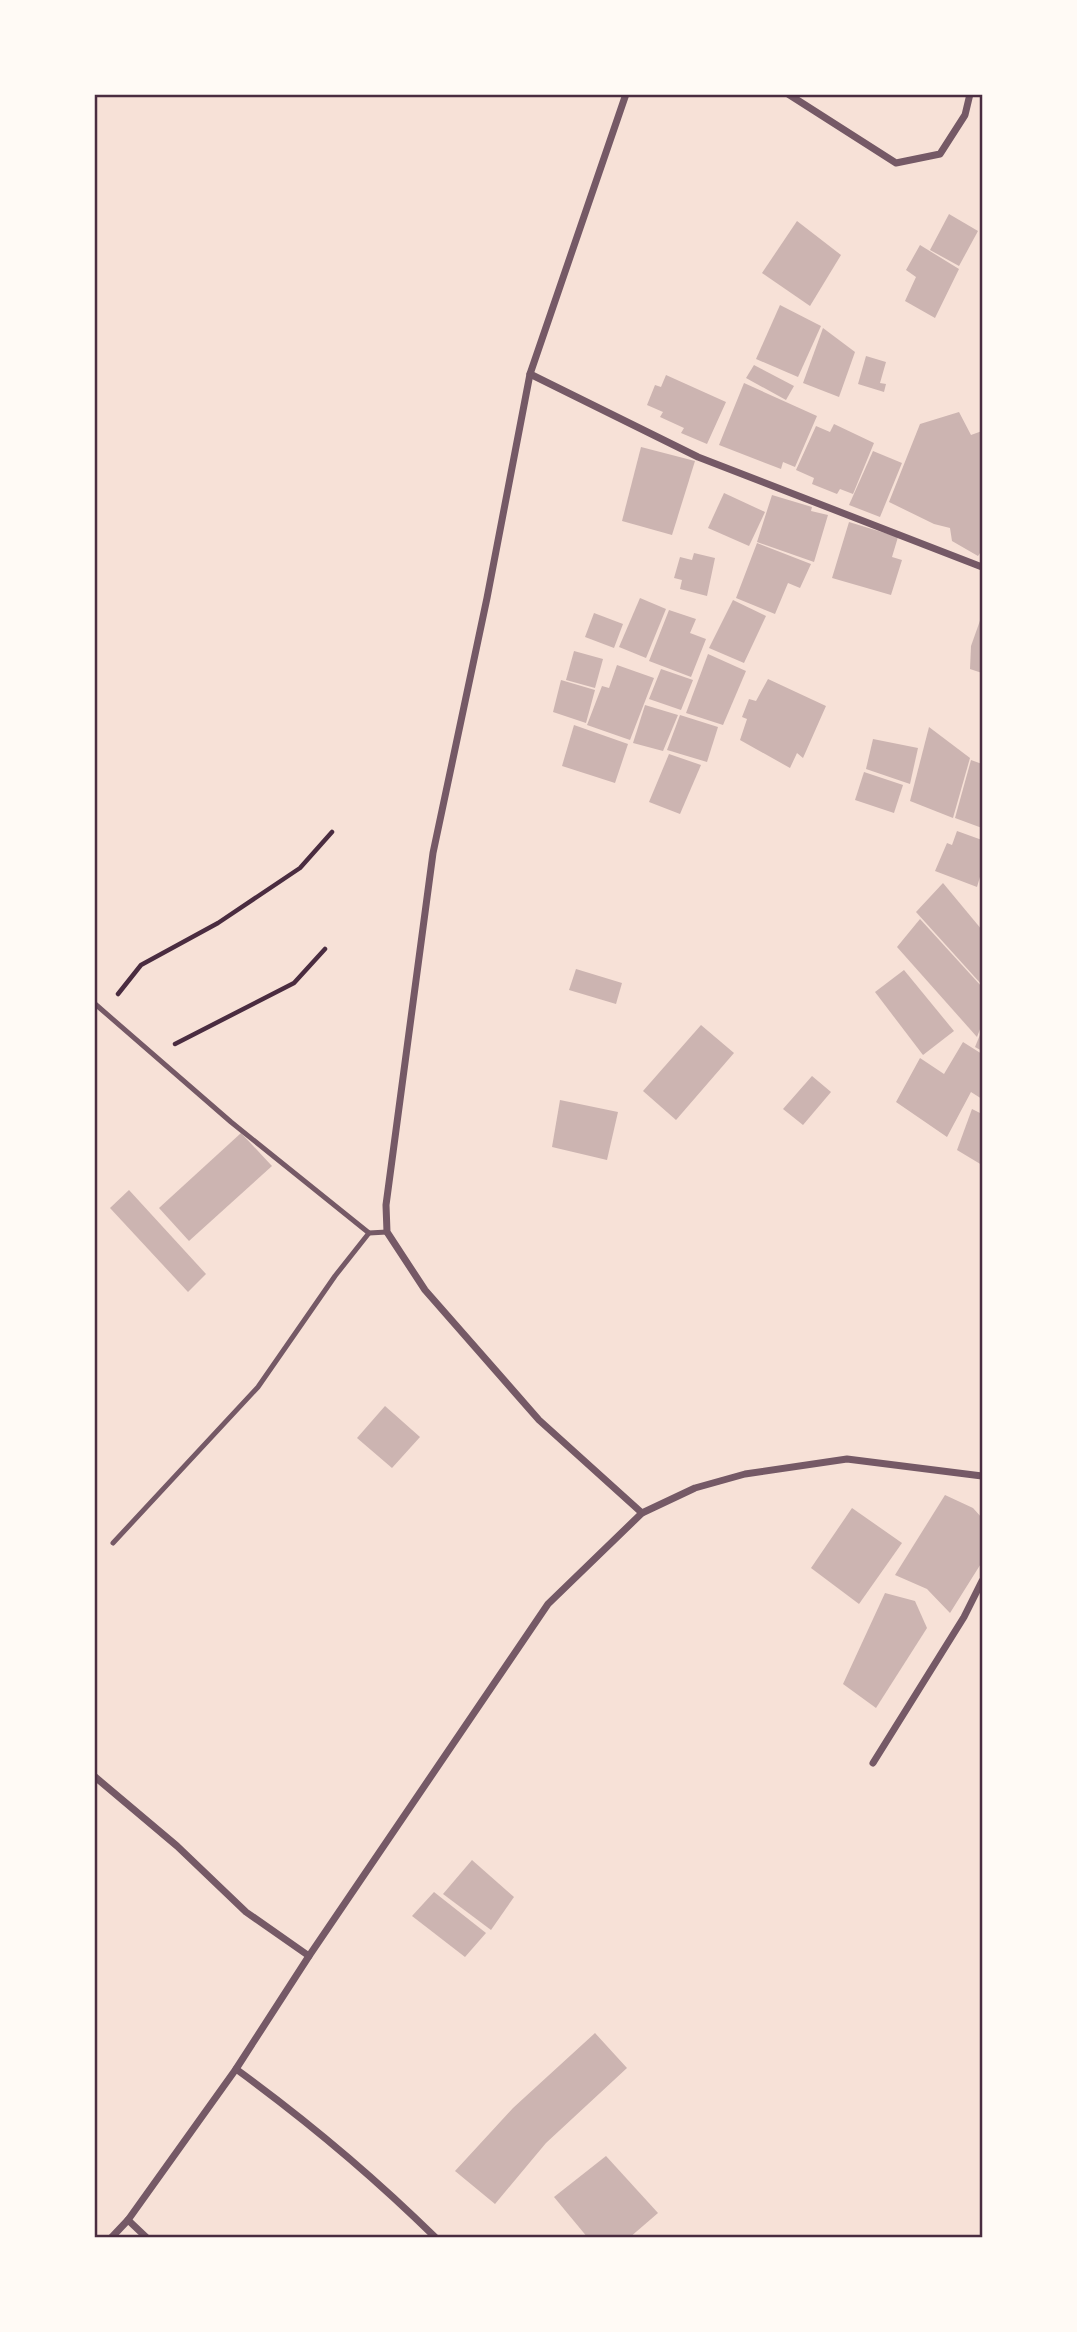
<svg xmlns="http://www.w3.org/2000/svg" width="1077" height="2332" viewBox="0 0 1077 2332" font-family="'Fira Sans',sans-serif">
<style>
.building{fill:#ccb4b1}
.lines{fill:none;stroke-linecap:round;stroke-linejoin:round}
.path{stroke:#4a2c40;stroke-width:4.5}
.service{stroke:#755966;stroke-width:5}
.minor{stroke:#755966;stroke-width:7}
.neatline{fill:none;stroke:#4a2c40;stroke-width:2.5}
</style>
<rect width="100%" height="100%" fill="#f7e1d7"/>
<g class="building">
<polygon points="949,214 978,231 959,266 930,250"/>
<polygon points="797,221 841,255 810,306 762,273"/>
<polygon points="920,245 959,269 935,318 905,301 916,277 906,270"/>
<polygon points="780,305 821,326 798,377 756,359"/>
<polygon points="823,328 855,352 839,397 803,383"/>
<polygon points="866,356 886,362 880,383 886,384 884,392 858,384"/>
<polygon points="754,365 794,386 786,400 746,378"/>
<polygon points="666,375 726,402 707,444 681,433 684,428 660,417 663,412 647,405 655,385 661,387"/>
<polygon points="744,383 817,416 795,467 783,462 781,469 719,445"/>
<polygon points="959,412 971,435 982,431 982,550 978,556 952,541 950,528 934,524 889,502 920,424"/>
<polygon points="834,424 874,443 853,494 840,489 837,494 812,484 814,478 796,470 816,426 830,432"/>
<polygon points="641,447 695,461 672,535 622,521"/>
<polygon points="873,451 902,463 880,517 849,505"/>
<polygon points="724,493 765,512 749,546 708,528"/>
<polygon points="772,495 812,507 811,511 828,515 814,562 757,542"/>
<polygon points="849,522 898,537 892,557 902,560 891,595 832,578"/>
<polygon points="757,543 811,564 800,588 788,583 775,614 736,598"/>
<polygon points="694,553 715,558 707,596 680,589 682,580 674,578 680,557 692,560"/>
<polygon points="640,598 666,609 646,658 619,647"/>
<polygon points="733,600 766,616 744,663 709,648"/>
<polygon points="669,610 696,619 690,633 706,639 691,677 649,661"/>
<polygon points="594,613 623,624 614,648 585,637"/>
<polygon points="982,615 982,673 970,669 971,646"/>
<polygon points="574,651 603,659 595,688 566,680"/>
<polygon points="708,654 746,671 723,725 686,713"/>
<polygon points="617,665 654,678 630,740 587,725 602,686 609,688"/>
<polygon points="661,669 693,680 681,710 649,699"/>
<polygon points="768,679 826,706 803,758 797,753 790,768 740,740 747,719 742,717 749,699 756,701"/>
<polygon points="561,680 595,690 586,723 553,712"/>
<polygon points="645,705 678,715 663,751 633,743"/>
<polygon points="680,715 718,727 707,762 667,750"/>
<polygon points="574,725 628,744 615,783 562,766"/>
<polygon points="929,727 970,758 953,818 910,801"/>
<polygon points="873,739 918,748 910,784 866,769"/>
<polygon points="669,754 701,765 680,814 649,802"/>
<polygon points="971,760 982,764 982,828 955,818"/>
<polygon points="864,772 903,785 894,813 855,800"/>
<polygon points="957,831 982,840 982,870 977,887 935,871 947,843 952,845"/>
<polygon points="943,883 982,930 982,985 916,912"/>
<polygon points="920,919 982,987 982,1024 977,1037 897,947"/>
<polygon points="576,969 622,983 616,1004 569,990"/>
<polygon points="904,970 954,1031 923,1055 875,992"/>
<polygon points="701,1025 734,1053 676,1120 643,1091"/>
<polygon points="982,1030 982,1051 975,1047"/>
<polygon points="963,1042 982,1054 982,1099 971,1092 947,1137 896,1102 920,1058 944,1074"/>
<polygon points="812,1076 831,1092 803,1125 783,1109"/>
<polygon points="560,1100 618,1112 607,1160 552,1147"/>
<polygon points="972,1109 982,1114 982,1165 957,1150"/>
<polygon points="241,1133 272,1166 189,1241 159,1208"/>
<polygon points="129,1190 206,1274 188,1292 110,1208"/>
<polygon points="385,1406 420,1437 392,1468 357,1438"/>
<polygon points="945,1495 973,1508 982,1518 982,1562 950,1613 927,1589 895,1575"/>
<polygon points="852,1508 902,1543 859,1604 811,1568"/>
<polygon points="885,1593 915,1601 927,1628 876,1708 843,1684"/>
<polygon points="472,1860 514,1897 491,1930 443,1894"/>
<polygon points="434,1892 486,1933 465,1957 412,1916"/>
<polygon points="595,2033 627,2068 546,2143 495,2204 455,2171 513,2108"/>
<polygon points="606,2156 658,2213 629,2238 588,2238 554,2197"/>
</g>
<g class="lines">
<g class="path">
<polyline points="118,994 141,965 218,923 300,868 332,832"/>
<polyline points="175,1044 294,983 325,949"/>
</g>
<g class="service">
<polyline points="94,1003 231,1122 369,1233 387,1232"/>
<polyline points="113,1543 258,1387 335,1276 369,1233"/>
</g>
<g class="minor">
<polyline points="626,94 530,374 487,598 433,853 386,1205 387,1232 425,1290 539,1420 642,1513"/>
<polyline points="788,94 896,163 940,154 965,115 970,94"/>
<polyline points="530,374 698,457 982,567"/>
<polyline points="873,1763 964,1617 982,1581"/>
<polyline points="94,1776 177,1846 246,1912 309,1956"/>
<path d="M236 2069C306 2120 374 2177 436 2238"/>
<polyline points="128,2220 147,2238"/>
<polyline points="111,2238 128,2220 236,2069 309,1956 548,1604 642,1513 695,1488 745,1474 847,1459 982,1476"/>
</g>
</g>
<rect width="1077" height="2332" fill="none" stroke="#fffaf5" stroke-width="192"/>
<rect x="96" y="96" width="885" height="2140" class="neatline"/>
</svg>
